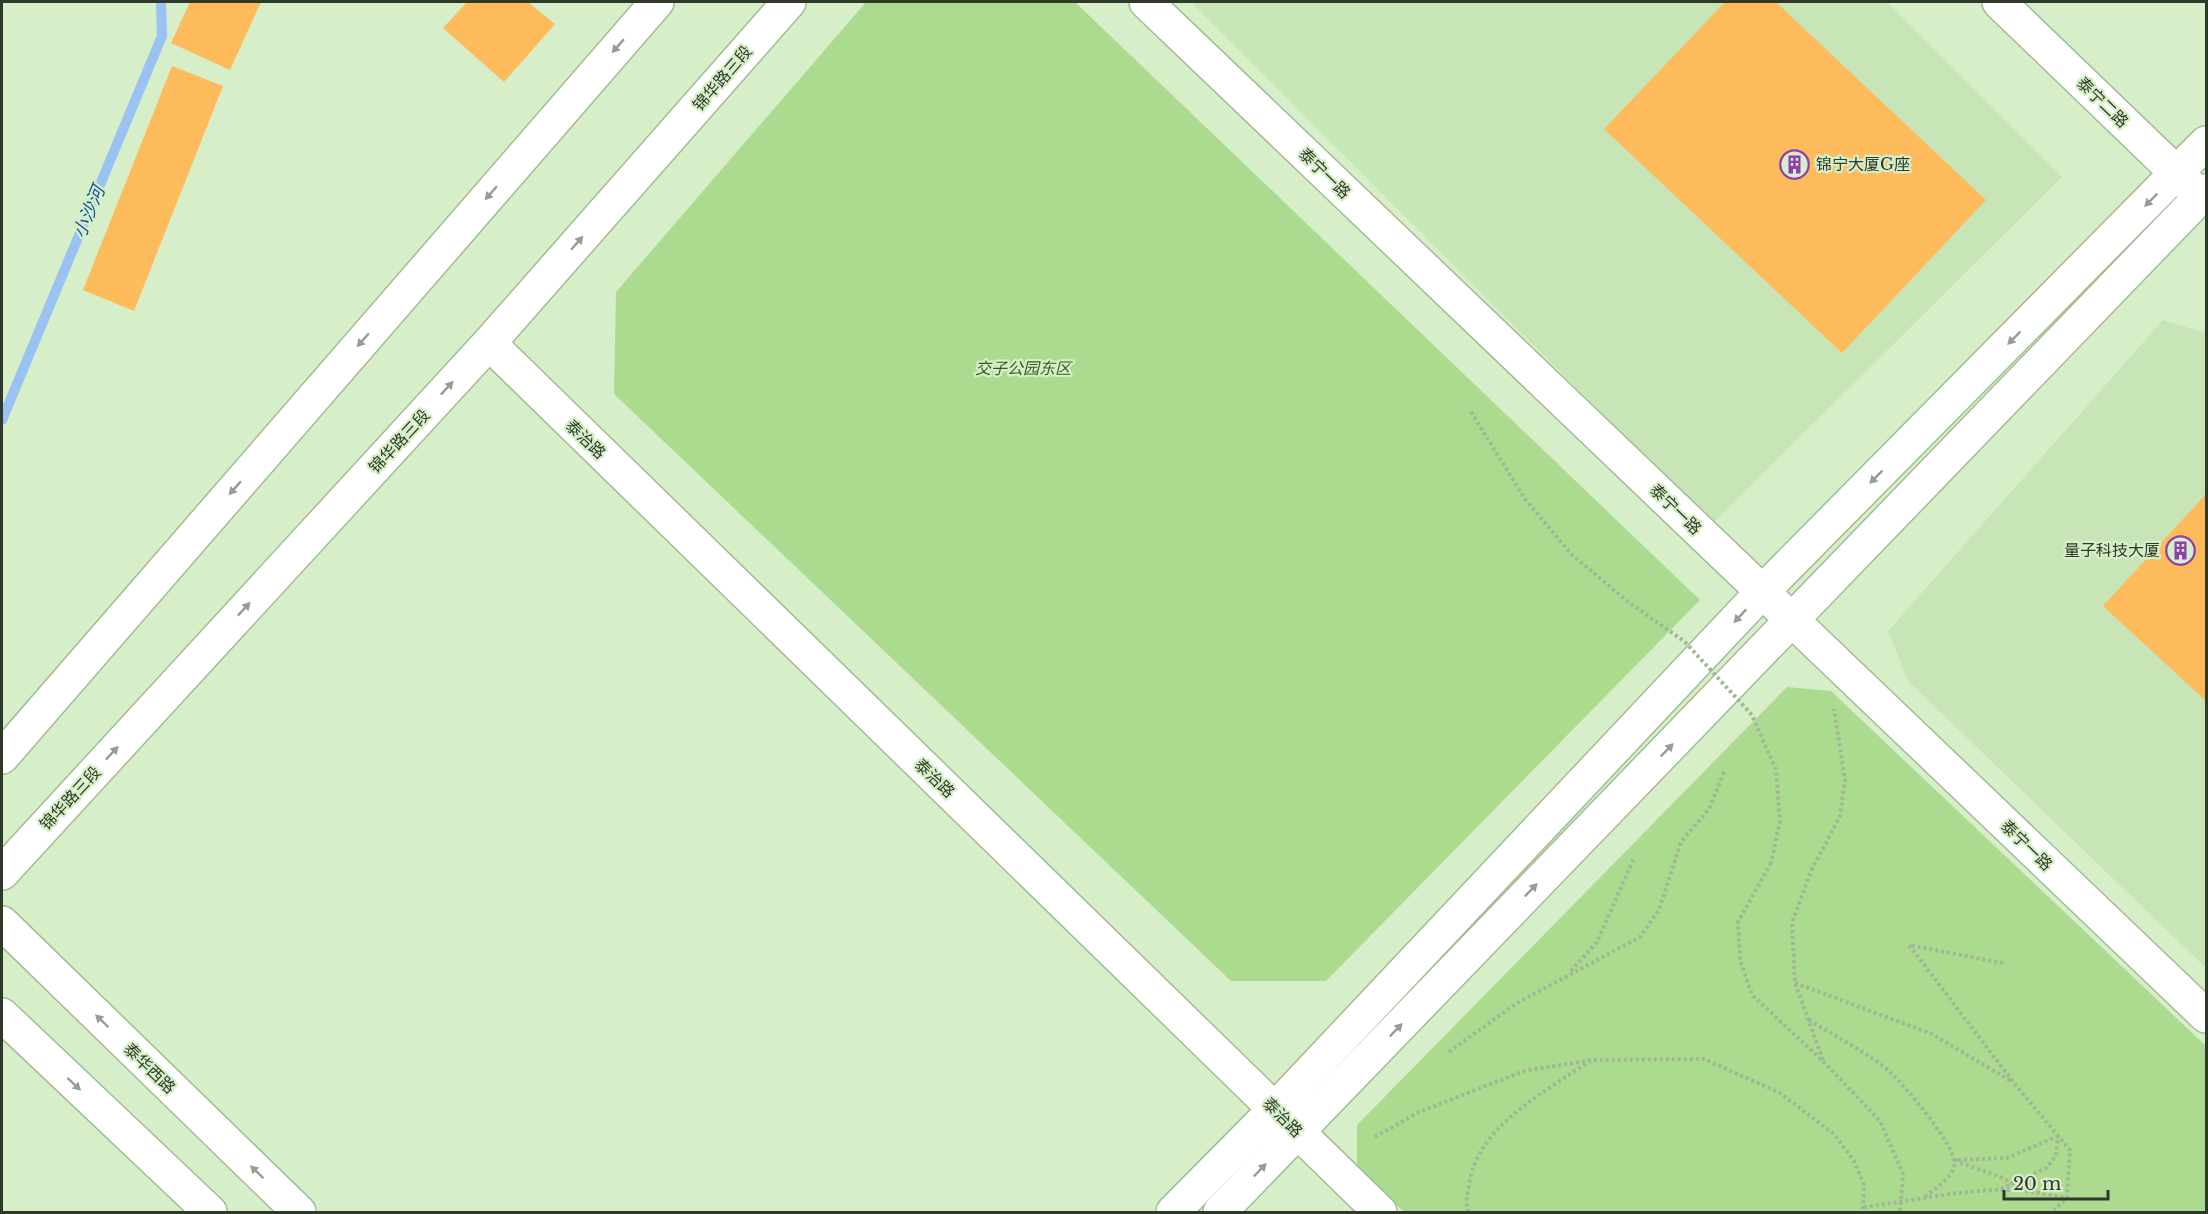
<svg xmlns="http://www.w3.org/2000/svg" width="2208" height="1214" viewBox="0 0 2208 1214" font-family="'Libre Baskerville','Noto Sans SC',serif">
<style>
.built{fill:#c8e5b8}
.green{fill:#acdb90}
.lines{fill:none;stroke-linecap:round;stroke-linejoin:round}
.stream{stroke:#9ac2f3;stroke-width:10}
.building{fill:#febb5b}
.minor-casing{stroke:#a4bc96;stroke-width:36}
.major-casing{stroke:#a4bc96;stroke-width:36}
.path{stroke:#a2b697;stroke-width:4;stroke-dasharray:3 3;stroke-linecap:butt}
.minor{stroke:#fff;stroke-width:33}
.major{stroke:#fff;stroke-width:33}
.path-bridge{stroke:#a2b697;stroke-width:4;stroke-dasharray:3 3;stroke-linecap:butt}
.oneway{fill:#979c94}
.labels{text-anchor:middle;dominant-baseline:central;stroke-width:4.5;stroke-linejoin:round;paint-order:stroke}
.street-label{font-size:16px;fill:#2f392a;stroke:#d6efc8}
.poi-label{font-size:16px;fill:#2f392a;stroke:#d6efc8;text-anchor:start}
.park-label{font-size:16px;font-style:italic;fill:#375b1c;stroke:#d6efc8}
.water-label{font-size:18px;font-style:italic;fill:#0e539b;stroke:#d6efc8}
</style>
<rect width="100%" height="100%" fill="#d6efc8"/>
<g class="built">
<polygon points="1191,2 1887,2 2062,177 1712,524"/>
<polygon points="2163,320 2206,333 2206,968 1908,681 1888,631"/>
</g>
<g class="green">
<polygon points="866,2 1075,2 1700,600 1326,981 1231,981 614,394 616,292"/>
<polygon points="1787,687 1831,691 2206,1046 2206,1212 1404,1212 1357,1167 1357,1125"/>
</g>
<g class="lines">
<polyline class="stream" points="2,420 162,36 161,2"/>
</g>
<g class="building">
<polygon points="190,2 261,2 230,70 171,43"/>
<polygon points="467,2 528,2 555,24 504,82 443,28"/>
<polygon points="1725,2 1776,2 1986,200 1842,353 1604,129"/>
<polygon points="172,66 223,86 134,311 83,290"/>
<polygon points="2206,494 2206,701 2103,606"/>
</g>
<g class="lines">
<defs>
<g id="minor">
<polyline points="1146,2 2206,1016"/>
<polyline points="1999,2 2192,188"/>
<polyline points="489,343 1380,1212"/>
<polyline points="2,923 299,1212"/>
<polyline points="2,1015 210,1212"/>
<polyline points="1173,1212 1275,1109 1762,592 2206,143"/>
<polyline points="1220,1212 2206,191"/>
</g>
<g id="major">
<polyline points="2,757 657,2"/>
<polyline points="2,873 489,343 789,2"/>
</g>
</defs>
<use href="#minor" class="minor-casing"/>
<use href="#major" class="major-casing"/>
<g class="path">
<polyline points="1771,863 1738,922 1740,960 1752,995 1823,1061 1880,1121 1903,1174 1900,1212"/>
<polyline points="2003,963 1909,945 2014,1083 2070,1150 2067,1198 2052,1212"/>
<polyline points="1571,971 1597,942 1634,858"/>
<polyline points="1795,983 1932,1034 2011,1081"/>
<path d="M1809 1020C1831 1034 1874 1056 1891 1073 1905 1086 1959 1149 1954 1166 1951 1179 1936 1188 1926 1196"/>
<polyline points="1449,1052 1517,1003 1640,937 1659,910 1681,842 1709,809 1724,772"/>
<polyline points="1823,1060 1795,983 1792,923 1811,871 1840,816 1845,780 1834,709"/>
<polyline points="1375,1137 1419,1112 1524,1071 1591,1060 1704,1059 1780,1093 1834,1134 1854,1161 1864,1185 1863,1212"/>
<path d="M2013 1184C1995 1172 1974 1170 1955 1160L2007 1158 2058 1136"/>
<polyline points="2001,1189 2046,1168 2056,1156 2058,1136"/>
<path d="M1864 1207C1913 1201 1961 1189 2011 1190 2029 1190 2048 1195 2066 1198"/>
<path d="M1469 1212C1465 1204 1467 1195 1469 1186 1476 1126 1546 1092 1591 1060"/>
</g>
<use href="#minor" class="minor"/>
<use href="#major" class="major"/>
<polyline class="path-bridge" points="1471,412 1525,499 1571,554 1627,601 1685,642 1752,715 1776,770 1780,821 1771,863"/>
</g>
<defs><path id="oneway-solid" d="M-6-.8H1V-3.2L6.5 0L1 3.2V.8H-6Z" transform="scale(1.5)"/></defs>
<g class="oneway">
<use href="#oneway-solid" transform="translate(618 46) rotate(131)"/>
<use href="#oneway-solid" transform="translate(491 193) rotate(131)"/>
<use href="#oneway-solid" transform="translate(2151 200) rotate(135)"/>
<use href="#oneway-solid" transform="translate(577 243) rotate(-49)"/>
<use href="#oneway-solid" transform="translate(2014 338) rotate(135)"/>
<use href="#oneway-solid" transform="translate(363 340) rotate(131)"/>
<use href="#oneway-solid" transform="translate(447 388) rotate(-47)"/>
<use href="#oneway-solid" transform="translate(1876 477) rotate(135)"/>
<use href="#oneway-solid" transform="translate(235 488) rotate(131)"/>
<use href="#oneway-solid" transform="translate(244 609) rotate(-47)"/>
<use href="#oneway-solid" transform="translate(1740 616) rotate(133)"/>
<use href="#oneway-solid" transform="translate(1667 750) rotate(-46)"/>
<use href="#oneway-solid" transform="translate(112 753) rotate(-47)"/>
<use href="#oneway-solid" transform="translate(1531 890) rotate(-46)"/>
<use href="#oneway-solid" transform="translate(102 1021) rotate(-136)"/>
<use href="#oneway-solid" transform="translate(1396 1030) rotate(-46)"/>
<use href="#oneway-solid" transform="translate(74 1084) rotate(43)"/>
<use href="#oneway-solid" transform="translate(1260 1170) rotate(-46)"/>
<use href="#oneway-solid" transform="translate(257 1172) rotate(-136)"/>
</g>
<defs>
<symbol id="building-ring" viewBox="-11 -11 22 22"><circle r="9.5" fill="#d6efc8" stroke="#8d3faf" stroke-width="1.5"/><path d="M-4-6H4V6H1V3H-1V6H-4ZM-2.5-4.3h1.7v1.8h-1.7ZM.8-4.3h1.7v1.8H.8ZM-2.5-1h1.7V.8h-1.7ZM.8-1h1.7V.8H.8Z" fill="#8d3faf"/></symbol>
</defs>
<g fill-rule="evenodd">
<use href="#building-ring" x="1778" y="148" width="33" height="33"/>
<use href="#building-ring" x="2164" y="534" width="33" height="33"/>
</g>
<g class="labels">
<g class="street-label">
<text transform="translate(722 78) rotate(-49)">锦华路三段</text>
<text transform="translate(2103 102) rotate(44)">泰宁二路</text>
<text transform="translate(1325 173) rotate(44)">泰宁一路</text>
<text transform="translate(586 439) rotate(44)">泰治路</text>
<text transform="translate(399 441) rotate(-47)">锦华路三段</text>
<text transform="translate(1676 509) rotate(44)">泰宁一路</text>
<text transform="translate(935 778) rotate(44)">泰治路</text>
<text transform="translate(70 798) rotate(-47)">锦华路三段</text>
<text transform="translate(2027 845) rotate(44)">泰宁一路</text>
<text transform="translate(150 1068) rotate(44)">泰华西路</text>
<text transform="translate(1283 1117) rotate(45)">泰治路</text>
</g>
<g class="poi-label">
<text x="1816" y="164">锦宁大厦G座</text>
<text x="2160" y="550" text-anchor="end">量子科技大厦</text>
</g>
<g class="park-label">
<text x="1023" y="368">交子公园东区</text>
</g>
<g class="water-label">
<text transform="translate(89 212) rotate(-67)">小沙河</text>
</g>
</g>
<rect width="2208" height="1214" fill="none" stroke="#2f392a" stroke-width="6"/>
<path d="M2004 1190v9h104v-9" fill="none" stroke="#2f392a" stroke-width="3"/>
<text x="2013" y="1190" font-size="18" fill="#2f392a" stroke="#d6efc8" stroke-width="4.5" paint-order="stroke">20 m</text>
</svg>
